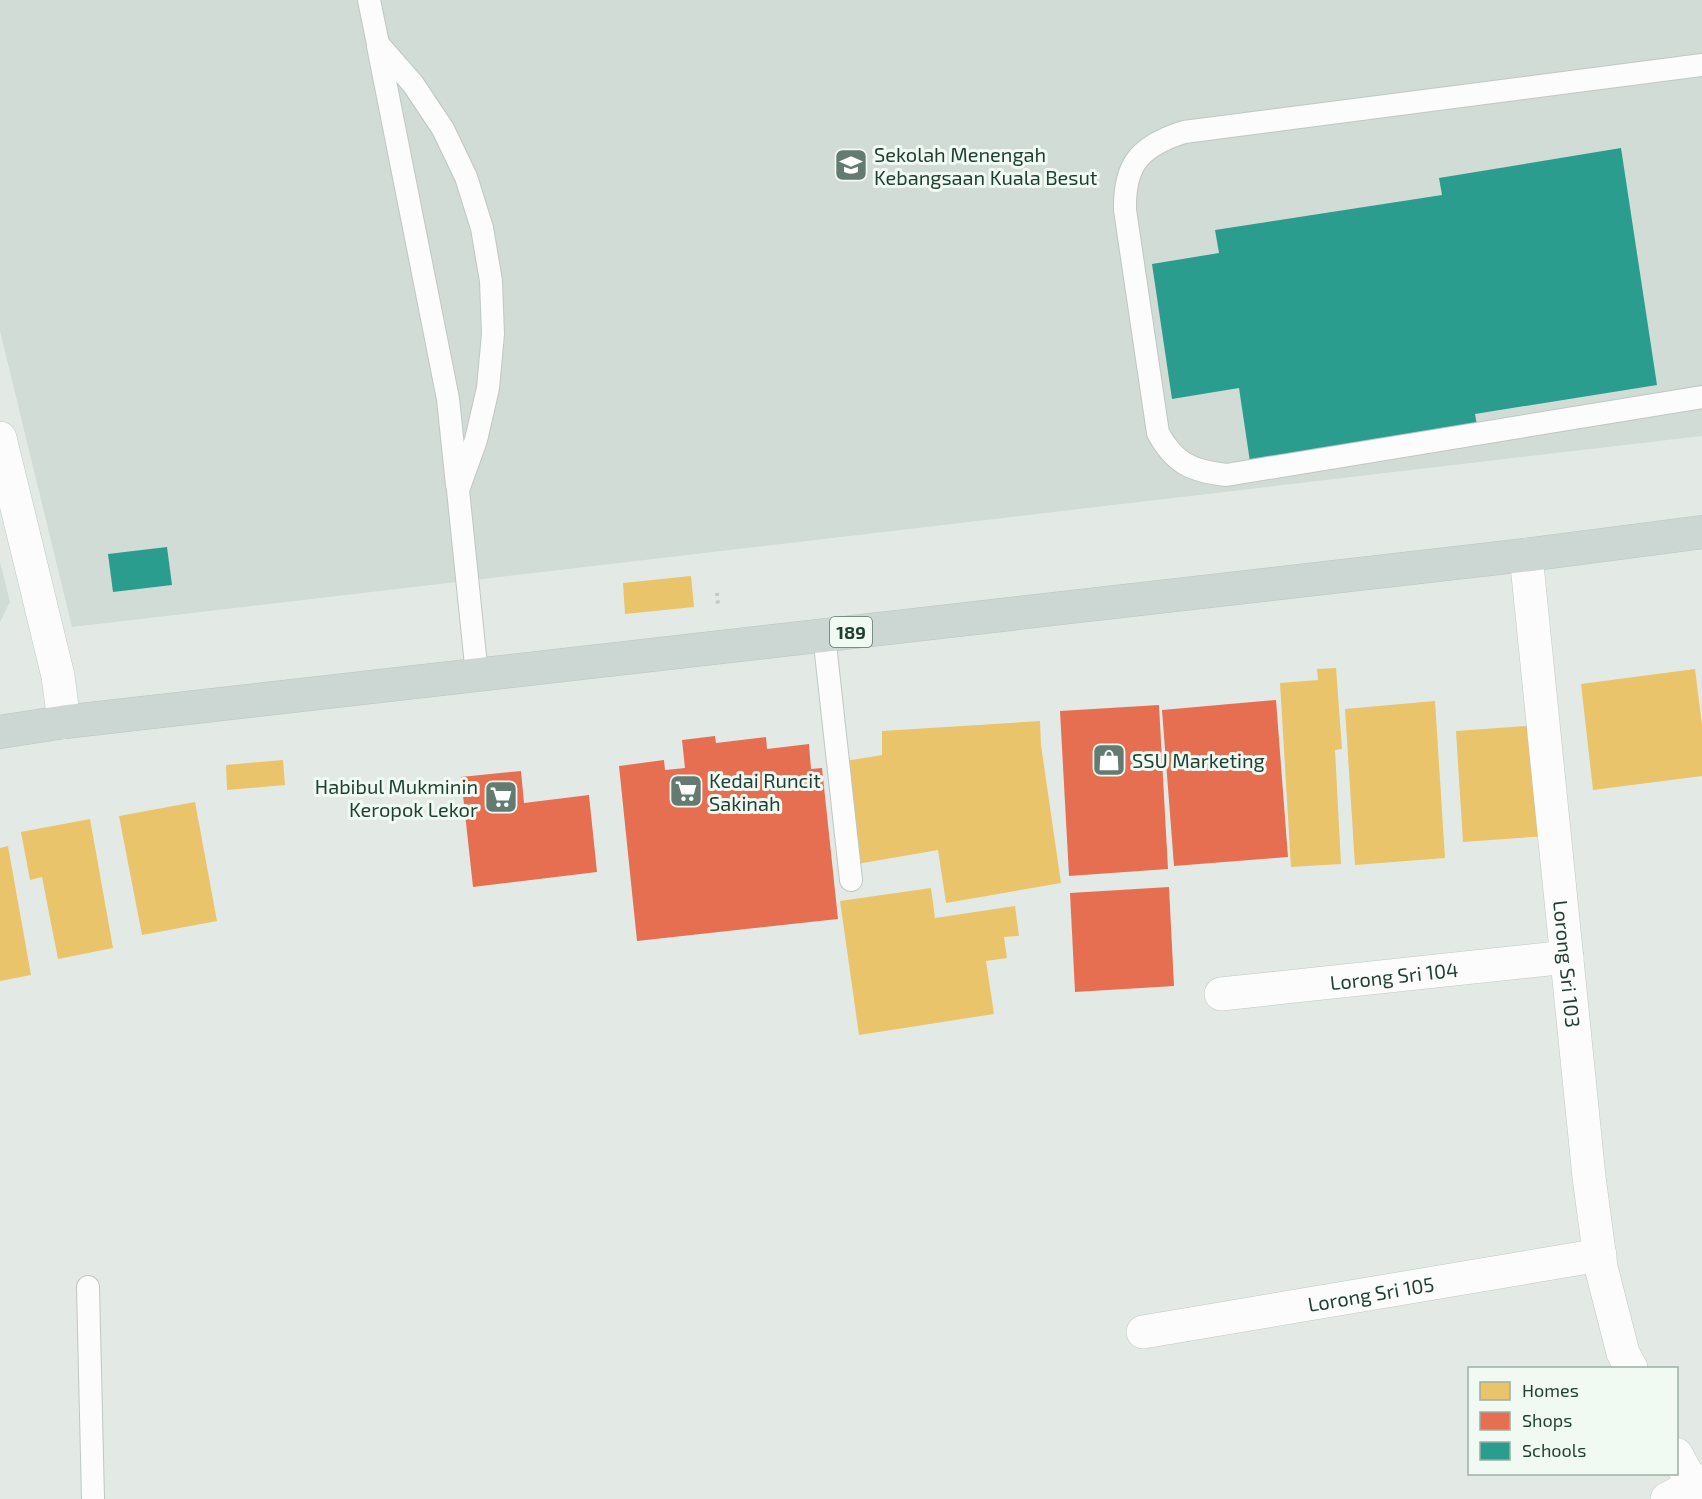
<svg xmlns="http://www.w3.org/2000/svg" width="1702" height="1499" viewBox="0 0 1702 1499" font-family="'Exo 2',sans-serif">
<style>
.built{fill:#d0dcd5}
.homes{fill:#e9c46a}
.shops{fill:#e76f51}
.schools{fill:#2a9d8f}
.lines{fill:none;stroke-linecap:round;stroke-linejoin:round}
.lane-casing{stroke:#c0c7c3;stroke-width:24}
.street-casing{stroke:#c0c7c3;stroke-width:34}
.primary-casing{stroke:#bbc6c1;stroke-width:34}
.path{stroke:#c0cac4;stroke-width:4;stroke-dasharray:3 4.5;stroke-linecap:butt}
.lane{stroke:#fbfcfb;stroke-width:22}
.street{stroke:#fbfcfb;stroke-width:33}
.primary{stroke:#ccd6d2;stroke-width:33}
.labels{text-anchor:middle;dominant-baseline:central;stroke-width:6;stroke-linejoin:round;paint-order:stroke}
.shield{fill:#f1f9f3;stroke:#5d776b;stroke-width:1.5}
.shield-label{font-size:18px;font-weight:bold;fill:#1e3f31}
.poi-label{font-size:20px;fill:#1e3f31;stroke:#f1f9f3;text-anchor:start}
.street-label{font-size:20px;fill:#1e3f31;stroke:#f1f9f3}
</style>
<rect width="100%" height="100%" fill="#e3eae6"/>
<g class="built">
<polygon points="0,0 1702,0 1702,436 72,627 0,331"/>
<polygon points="0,562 10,602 0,622"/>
</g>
<g class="homes">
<polygon points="691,576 694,607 625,614 623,583"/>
<polygon points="1336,668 1342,749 1335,750 1341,864 1291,867 1280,683 1318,680 1317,669"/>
<polygon points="1695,669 1702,725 1702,776 1593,790 1581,684"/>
<polygon points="1435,701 1445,858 1355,865 1345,709"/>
<polygon points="1040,721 1041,745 1061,883 946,903 938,850 857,864 840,762 882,755 882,731"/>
<polygon points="1540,725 1546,836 1463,842 1456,731"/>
<polygon points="283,760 285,785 227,790 226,765"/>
<polygon points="195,802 217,921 142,935 119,816"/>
<polygon points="90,819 113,948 58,959 42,877 30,880 21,832"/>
<polygon points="8,846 31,975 0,981 0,848"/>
<polygon points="931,888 935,918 1015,906 1019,936 1004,937 1007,958 986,961 994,1014 859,1035 840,901"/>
</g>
<g class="shops">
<polygon points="1276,700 1288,857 1174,866 1162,710"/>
<polygon points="1159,705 1168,869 1069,876 1060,711"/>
<polygon points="715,736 716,743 766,737 767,749 809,744 811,769 822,768 838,919 637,941 619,766 664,760 665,770 685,768 682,740"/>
<polygon points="521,771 524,803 589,795 597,872 473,887 461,777"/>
<polygon points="1169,887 1174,986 1075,992 1070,893"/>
</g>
<g class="schools">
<polygon points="1621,148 1657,385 1475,414 1477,425 1250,462 1239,388 1172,399 1152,264 1219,253 1215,230 1442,195 1439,178"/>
<polygon points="167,547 172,585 113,592 108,554"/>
</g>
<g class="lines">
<defs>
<g id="lane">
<polyline points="369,0 378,44 413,84 443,129 466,177 482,228 491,281 493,334 488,388 476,440 458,490 477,675"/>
<polyline points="378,46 448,399 457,485"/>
<path d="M1702 65 1184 132C1140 146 1124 164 1125 210L1158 433C1175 464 1192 471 1226 475L1702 397"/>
<polyline points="824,635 851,880"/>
<polyline points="88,1287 93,1499"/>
</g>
<g id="street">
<polyline points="0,438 58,676 64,722"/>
<path id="s1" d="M1526 555 1589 1177 1601 1267 1623 1353 1631 1368"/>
<path id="s2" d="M1221 994 1567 957"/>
<path id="s3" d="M1143 1332 1600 1255"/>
<polyline points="1676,1454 1693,1485"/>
<polyline points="1667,1499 1702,1481"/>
</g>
<polyline id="primary" points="0,732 64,722 1526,555 1702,532"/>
</defs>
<use href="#lane" class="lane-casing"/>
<use href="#street" class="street-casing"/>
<use href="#primary" class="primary-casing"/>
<polyline class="path" points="717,593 718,605"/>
<use href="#lane" class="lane"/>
<use href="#street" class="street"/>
<use href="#primary" class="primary"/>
</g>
<defs>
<symbol id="school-square" viewBox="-11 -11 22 22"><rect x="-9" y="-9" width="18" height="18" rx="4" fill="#637b70" stroke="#f1f9f3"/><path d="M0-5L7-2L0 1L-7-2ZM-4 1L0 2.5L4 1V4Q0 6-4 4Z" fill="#fff"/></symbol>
<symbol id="shop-square" viewBox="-11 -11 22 22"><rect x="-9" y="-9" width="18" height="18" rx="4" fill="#637b70" stroke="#f1f9f3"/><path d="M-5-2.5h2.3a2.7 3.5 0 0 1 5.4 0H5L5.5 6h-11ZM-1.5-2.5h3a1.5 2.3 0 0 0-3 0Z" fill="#fff"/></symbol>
<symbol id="supermarket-square" viewBox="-11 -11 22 22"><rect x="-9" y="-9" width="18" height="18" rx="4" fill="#637b70" stroke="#f1f9f3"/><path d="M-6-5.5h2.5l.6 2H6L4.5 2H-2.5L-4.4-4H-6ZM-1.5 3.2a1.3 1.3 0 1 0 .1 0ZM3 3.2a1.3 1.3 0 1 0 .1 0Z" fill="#fff"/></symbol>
</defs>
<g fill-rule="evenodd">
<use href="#school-square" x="832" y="146" width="38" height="38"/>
<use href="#shop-square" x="1090" y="741" width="38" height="38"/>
<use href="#supermarket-square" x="667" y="772" width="38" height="38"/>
<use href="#supermarket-square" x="482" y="778" width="38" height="38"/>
</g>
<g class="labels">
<rect class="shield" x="830" y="617" width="42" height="30" rx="4.5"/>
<g class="shield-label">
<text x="851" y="632">189</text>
</g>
<g class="poi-label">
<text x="874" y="154">Sekolah Menengah<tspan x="874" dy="23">Kebangsaan Kuala Besut</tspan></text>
<text x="1132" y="760">SSU Marketing</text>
<text x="709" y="780">Kedai Runcit<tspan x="709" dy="23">Sakinah</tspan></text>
<text x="478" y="786" text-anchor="end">Habibul Mukminin<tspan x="478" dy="23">Keropok Lekor</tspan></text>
</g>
<g class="street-label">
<text stroke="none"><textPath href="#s1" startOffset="411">Lorong Sri 103</textPath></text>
<text stroke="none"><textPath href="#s2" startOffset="174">Lorong Sri 104</textPath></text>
<text stroke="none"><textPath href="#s3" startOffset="231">Lorong Sri 105</textPath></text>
</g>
</g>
<rect x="1468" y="1367" width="210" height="108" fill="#f1f9f3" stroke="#9dafa5" stroke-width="1.5"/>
<rect x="1480" y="1382" width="30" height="18" fill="#e9c46a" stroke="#9dafa5" stroke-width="1.5"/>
<text x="1522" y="1397" font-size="18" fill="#1e3f31">Homes</text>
<rect x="1480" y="1412" width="30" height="18" fill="#e76f51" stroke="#9dafa5" stroke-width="1.5"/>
<text x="1522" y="1427" font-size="18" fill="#1e3f31">Shops</text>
<rect x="1480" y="1442" width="30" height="18" fill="#2a9d8f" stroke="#9dafa5" stroke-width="1.5"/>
<text x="1522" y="1457" font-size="18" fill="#1e3f31">Schools</text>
</svg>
